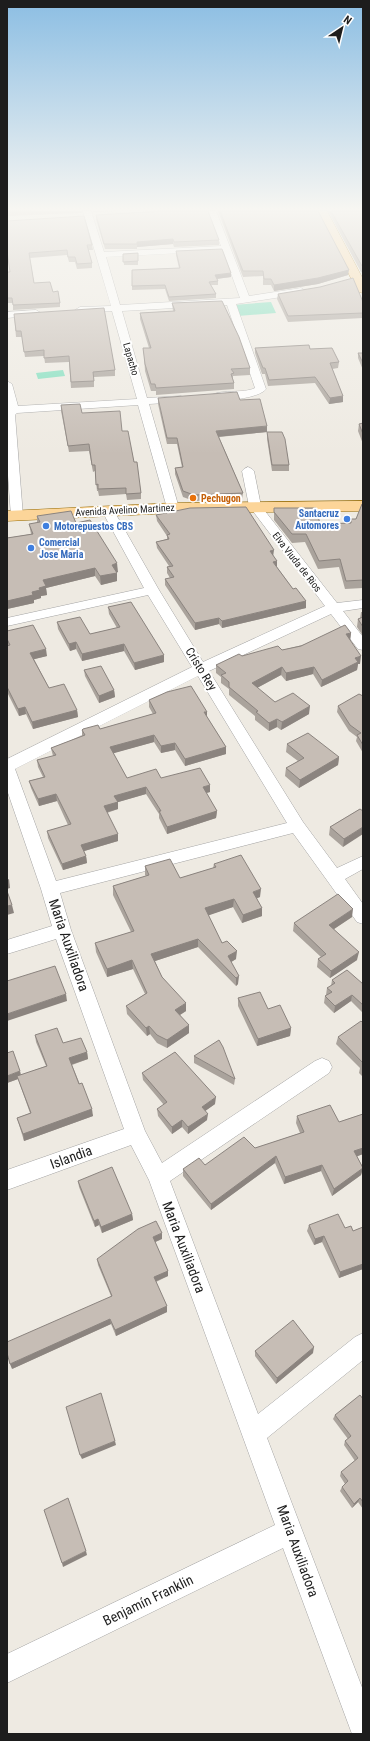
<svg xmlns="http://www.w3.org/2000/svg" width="370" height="1741" viewBox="0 0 370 1741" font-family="'Roboto Condensed',sans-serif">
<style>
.pitch{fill:#7fdebd}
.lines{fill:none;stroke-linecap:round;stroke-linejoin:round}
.minor-casing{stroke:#a4a4a4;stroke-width:1}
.major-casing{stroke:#956900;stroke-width:1}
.minor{fill:#fff;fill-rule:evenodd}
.major{fill:#fcd599;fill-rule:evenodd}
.wall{fill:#aaa39c}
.shaded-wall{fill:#8b847f}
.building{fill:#c6bdb5;stroke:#8b847f}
.food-dot{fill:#e8710a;stroke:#fff;stroke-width:1.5}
.shop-dot{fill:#3f7fe0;stroke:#fff;stroke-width:1.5}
.labels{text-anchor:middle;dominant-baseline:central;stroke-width:4;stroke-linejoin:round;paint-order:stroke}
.far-street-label{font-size:10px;fill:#1d1d1d;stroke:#fff}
.far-food-label{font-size:10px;font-weight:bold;fill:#c56008;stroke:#fff;text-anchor:start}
.far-shop-label{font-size:10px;font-weight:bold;fill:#366cbe;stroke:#fff;text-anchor:start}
.street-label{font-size:12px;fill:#1d1d1d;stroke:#fff}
.near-street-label{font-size:14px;fill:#1d1d1d;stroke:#fff}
</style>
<rect width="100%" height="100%" fill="#eeeae2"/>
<g class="pitch">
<polygon points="271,302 276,313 238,316 233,305"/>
<polygon points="63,370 65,376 38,379 36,373"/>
</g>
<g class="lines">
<defs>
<g id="minor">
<path d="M83 211H91L104 252 221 246 208 211H216L249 296 301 288 306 291 301 294 236 304 266 389C260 398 218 404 211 396 217 389 244 394 255 388L227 305 122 311 147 398 181 396 186 399 181 402 149 404 179 508 177 511H169L167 508 138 405 17 413 15 415 23 516 21 519H13L11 516 7 462V410L8 409 7 381 12 384 18 406 137 399 112 311 80 313 75 310 80 307 111 306ZM223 251 240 298 120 305 106 257Z"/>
<polygon points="36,310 41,313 39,315 7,318 7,312"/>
<path d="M248 467 252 469 254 471 261 506 337 603 363 600V608L343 611 363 637V650L358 649 331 614 209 671 303 822 337 868 363 856V869L345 879 363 904V924L357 922 293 833 60 893 71 930 145 1131 162 1163 315 1061 322 1058 329 1061 332 1067 329 1073 170 1181 258 1414 355 1337 363 1333V1360L267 1438 363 1690V1734H352L283 1548 7 1683V1654L275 1525 149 1180 131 1145 7 1190V1170L124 1129 56 939 7 954V940L52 926 41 889 7 790V759L192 667 148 595 7 626V618L144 588 102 511 104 508H112L114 511 159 590 203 662 325 606 249 506 242 471 244 469ZM198 676 287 823 56 881 15 769Z"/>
</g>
<g id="major">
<polygon points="317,211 327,211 363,279 363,293 359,292 357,290"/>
<polygon points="363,501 363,511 173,513 7,521 7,511 173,503"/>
</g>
</defs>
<use href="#minor" class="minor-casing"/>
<use href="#major" class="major-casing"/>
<use href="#minor" class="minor"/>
<use href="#major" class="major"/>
</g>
<g class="wall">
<polygon points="7,211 83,211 82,213 7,216"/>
<polygon points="92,211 122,211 93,212"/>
<polygon points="218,211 318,211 348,275 318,284 274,291 271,285 263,285 263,276 243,277"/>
<polygon points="328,211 363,211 363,273 361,272"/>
<polygon points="96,215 219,240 219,245 174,247 173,244 137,247 137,249 105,249 96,219"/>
<polygon points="92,245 93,250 88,250 92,263 92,268 77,269 75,262 69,262 67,255 30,258 34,283 53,292 60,303 60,307 13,310 13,303 7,303 7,272 10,272 7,253"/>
<polygon points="176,251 231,273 231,277 217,279 218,281 218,285 211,285 216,294 216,298 169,301 165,289 132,290 132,270 179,268 176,255"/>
<polygon points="138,253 138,265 124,265 123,254"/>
<polygon points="278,294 363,302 363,318 288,322 277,299"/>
<polygon points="172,303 250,368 250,375 233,376 233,379 234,383 234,389 156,395 156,391 151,391 145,371 144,355 143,348 149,348 140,319 140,313 173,311"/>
<polygon points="14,314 115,370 115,376 94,377 94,387 71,388 69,362 45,363 44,356 25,357 22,337 16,337"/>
<polygon points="255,348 310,349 339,362 338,368 332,369 343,402 329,404 315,383 268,386 265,374 262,374 255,353"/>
<polygon points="358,353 363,353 363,370 358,358"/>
<polygon points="158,398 240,400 267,432 219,437 243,493 242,499 194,501 183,497 175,474 175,468 182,467 177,444 167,444 158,404"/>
<polygon points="61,405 82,413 122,431 134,462 141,493 141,499 127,500 126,494 99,496 98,491 97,491 95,471 93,472 89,451 69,452 61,411"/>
<polygon points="363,423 363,444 358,431 359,424"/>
<polygon points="267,432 289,465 289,471 272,471 267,439"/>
<polygon points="363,504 363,588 345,589 339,567 318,569 305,542 292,543 274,520 274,508 320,524 350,523 351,519 356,519"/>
<polygon points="156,515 273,556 277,567 293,589 306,601 306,608 222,628 219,624 195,630 165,585 165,579 170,578 167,573 167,567 169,566 157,548 156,542 167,539 167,536 157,521"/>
<polygon points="37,516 76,523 118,572 116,572 117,581 101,585 95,576 46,588 47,595 41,596 41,598 34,600 34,603 7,609 7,538 31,534 29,524 37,523"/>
<polygon points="108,607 164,662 135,670 124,651 82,661 76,649 70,651 58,629 57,622 90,634 117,628 109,614"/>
<polygon points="361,612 363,612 363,636 357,627 358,619 360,619"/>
<polygon points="7,631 47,656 34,659 49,688 77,710 78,717 33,729 26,714 19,716 7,692 7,646 8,645 7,644"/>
<polygon points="351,633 350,640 360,664 358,664 357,670 321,687 313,674 286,681 281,675 257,688 275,702 309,714 281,730 277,727 269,731 255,720 255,716 229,695 229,689 221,683 221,677 216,673 216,665 242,656 282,650"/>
<polygon points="84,670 114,690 115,697 99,703 85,676"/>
<polygon points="363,696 363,753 356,741 357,737 349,731 337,712 338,706"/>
<polygon points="149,700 207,717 226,747 226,754 185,766 175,750 161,753 154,742 113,753 127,778 161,778 210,792 206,793 217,811 216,818 167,834 159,818 159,814 146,794 118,802 118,809 107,813 118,841 84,851 86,856 87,863 63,870 48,838 47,831 68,825 57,801 39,806 31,788 29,781 43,777 38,767 37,760 53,756 51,748 82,736 82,730 100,729 153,714 149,707"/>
<polygon points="287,744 339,757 338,765 299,788 285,776 286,768 298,761 286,752"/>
<polygon points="360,809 343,847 329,835 330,827"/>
<polygon points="214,864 260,897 257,898 262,916 242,923 233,907 208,915 222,943 236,959 231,962 238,984 236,986 198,947 155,961 162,977 186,1011 180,1015 189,1033 167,1048 157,1043 150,1034 147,1036 127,1014 126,1006 145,994 133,969 107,977 96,952 95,943 131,932 113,895 113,886 146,876 145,875 145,866 180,878 213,868"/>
<polygon points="352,917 334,929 357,960 330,978 317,967 318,959 321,957 293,931 294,923"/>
<polygon points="332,980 363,984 363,1011 362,1012 351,1001 334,1013 324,1003 325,996 327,995 326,995 327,988 331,986"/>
<polygon points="238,998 268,1009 291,1028 290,1036 257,1046 238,1006"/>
<polygon points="363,1023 363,1077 359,1073 360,1068 336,1044 338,1037"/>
<polygon points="35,1035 63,1043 87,1052 88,1059 72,1065 93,1116 24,1141 17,1118 30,1113 18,1079 7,1083 20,1071 21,1075 46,1066 36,1042"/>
<polygon points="194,1056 235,1079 234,1085 194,1063"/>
<polygon points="142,1073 215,1104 205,1111 207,1120 188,1134 182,1127 172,1134 158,1116 157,1109 164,1105 143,1080"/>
<polygon points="363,1114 363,1154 357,1156 363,1168 361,1175 332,1196 321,1171 284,1184 275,1163 211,1210 183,1176 183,1169 205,1165 300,1133 296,1123 297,1116 339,1122"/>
<polygon points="78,1181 132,1214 133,1220 102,1233 99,1225 95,1227 79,1187"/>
<polygon points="309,1225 345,1228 353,1231 363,1227 363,1269 339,1278 322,1242 314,1245 307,1231"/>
<polygon points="162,1239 155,1242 168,1271 168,1276 156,1282 167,1312 116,1336 111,1324 12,1369 111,1296 98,1265 97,1259"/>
<polygon points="255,1351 313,1353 276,1384 255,1356"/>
<polygon points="363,1399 363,1509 358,1502 352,1508 340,1491 342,1487 345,1484 340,1476 341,1472 355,1461 344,1445 345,1441 348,1439 333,1419 335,1415"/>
</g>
<g class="shaded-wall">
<polygon points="173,239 173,244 137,247 137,242"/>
<polygon points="349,270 348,275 318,284 274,291 274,285"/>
<polygon points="231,273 231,277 215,279 215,275"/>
<polygon points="343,396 343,402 329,404 330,398"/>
<polygon points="267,426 267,432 216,437 216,431"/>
<polygon points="274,550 273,557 270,551"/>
<polygon points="277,561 277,567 273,562"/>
<polygon points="117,563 118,572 112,573 112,565"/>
<polygon points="95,568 95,576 46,588 47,595 41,596 41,598 34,600 34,603 7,609 7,601 32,592 39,588 43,580"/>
<polygon points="117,573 117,581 101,585 100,576"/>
<polygon points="306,601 306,608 222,628 222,621"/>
<polygon points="219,618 219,624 195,630 195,623"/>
<polygon points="351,633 350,641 346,634"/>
<polygon points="76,642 76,649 70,651 69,644"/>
<polygon points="124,644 124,651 82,661 82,654"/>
<polygon points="46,649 47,656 31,660 30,653"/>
<polygon points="164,655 164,662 135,670 134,663"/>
<polygon points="361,656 360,664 358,664 357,670 321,687 322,680 355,658"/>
<polygon points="282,667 281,675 251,691 252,683"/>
<polygon points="314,667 313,674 286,681 286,673"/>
<polygon points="114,690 115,697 99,703 99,696"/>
<polygon points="310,706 309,714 281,730 282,722"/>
<polygon points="25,707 26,714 19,716 18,709"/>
<polygon points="77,710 78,717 33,729 32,722"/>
<polygon points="204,712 207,712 207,719"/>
<polygon points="277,719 277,727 269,731 269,723"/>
<polygon points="154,735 154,742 111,754 110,747"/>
<polygon points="175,743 175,750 161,753 161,746"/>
<polygon points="226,747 226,754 185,766 185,759"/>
<polygon points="339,757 338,765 299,788 300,780"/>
<polygon points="210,785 210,792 202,794 203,787"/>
<polygon points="146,787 146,794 115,803 114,796"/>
<polygon points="56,794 57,801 39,806 38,799"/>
<polygon points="118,802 118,809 104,813 104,806"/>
<polygon points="217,811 216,818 167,834 167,827"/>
<polygon points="363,827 363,834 343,847 344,839"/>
<polygon points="118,834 118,841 81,852 81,845"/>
<polygon points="86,856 87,863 63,870 62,864"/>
<polygon points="9,879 10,888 7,889 7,880"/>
<polygon points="261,889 260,897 252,900 253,892"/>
<polygon points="234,899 233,907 204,917 205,908"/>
<polygon points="12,905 14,913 7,915 7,906"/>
<polygon points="262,908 262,916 242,923 243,915"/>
<polygon points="353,909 352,917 328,933 329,925"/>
<polygon points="198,939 198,947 152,962 151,954"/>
<polygon points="237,951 236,959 228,964 228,956"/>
<polygon points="359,952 357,960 330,978 331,971"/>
<polygon points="132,960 133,969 107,977 107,969"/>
<polygon points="239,976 238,984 236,986 236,978"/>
<polygon points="66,994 67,1001 7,1021 7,1014"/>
<polygon points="352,995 351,1001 334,1013 335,1006"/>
<polygon points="186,1003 186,1011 175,1018 175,1010"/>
<polygon points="189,1025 189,1033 167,1048 167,1040"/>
<polygon points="149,1026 150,1034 147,1036 146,1028"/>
<polygon points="291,1028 290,1036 257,1046 258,1039"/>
<polygon points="87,1052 88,1059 70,1065 69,1058"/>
<polygon points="20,1071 21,1078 17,1076 18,1079 7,1083 7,1076"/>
<polygon points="216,1097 215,1104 201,1114 202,1107"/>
<polygon points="92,1109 93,1116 24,1141 23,1134"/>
<polygon points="208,1114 207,1120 188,1134 188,1127"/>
<polygon points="182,1120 182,1127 172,1134 172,1127"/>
<polygon points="363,1148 363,1154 353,1158 354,1151"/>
<polygon points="276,1156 275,1163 211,1210 211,1204"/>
<polygon points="322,1165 321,1171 284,1184 285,1177"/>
<polygon points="363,1168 361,1175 332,1196 334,1189"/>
<polygon points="132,1214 133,1220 102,1233 101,1227"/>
<polygon points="98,1219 99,1225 95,1227 94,1221"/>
<polygon points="162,1233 162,1239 153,1243 153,1237"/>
<polygon points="324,1236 322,1242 314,1245 315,1239"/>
<polygon points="363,1264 363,1269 339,1278 340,1272"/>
<polygon points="168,1271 168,1276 154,1282 154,1277"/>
<polygon points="167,1306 167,1312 116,1336 115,1330"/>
<polygon points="110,1319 111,1324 12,1369 10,1364"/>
<polygon points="314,1347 313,1353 276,1384 277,1378"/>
<polygon points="115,1441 116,1445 82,1459 80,1455"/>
<polygon points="360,1498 358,1502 352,1508 354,1504"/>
<polygon points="86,1551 87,1555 63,1567 62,1563"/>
</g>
<g class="building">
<polygon points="7,211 31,211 7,212"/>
<polygon points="165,211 208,211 219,240 174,242 173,239 137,242 137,244 104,244 96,215"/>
<polygon points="220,211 318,211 349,270 318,278 274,285 271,279 264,279 263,271 243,271"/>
<polygon points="331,211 363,211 363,267 362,266"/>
<polygon points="84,216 92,245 87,245 92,263 77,264 75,257 68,257 67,250 29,253 34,283 50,282 53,292 58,291 60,303 13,305 12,298 7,298 7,272 10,272 7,251 7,221"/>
<polygon points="222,249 231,273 215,275 218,281 209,282 216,294 169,297 165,285 132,286 132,270 180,268 176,251"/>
<polygon points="138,253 138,261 123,262 123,254"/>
<polygon points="353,278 363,302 363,313 288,316 278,294 320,287"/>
<polygon points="222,301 239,337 250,368 231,369 234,373 231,374 234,383 156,388 155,384 151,384 145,364 143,348 151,348 140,313 175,311 172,303"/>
<polygon points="104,308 115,370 93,372 94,381 71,382 69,356 44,358 44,350 24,352 21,331 16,331 14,314"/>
<polygon points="309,345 310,349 332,348 339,362 330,363 343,396 330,398 315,377 269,380 265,368 263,368 255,348"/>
<polygon points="358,353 363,353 363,363"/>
<polygon points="237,392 240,400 260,399 267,426 216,431 243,493 194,495 183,491 175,468 183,467 177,438 167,438 158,398"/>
<polygon points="80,404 82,413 120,411 122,431 128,431 134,462 137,462 141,493 126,494 126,488 98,489 98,484 96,485 95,465 92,465 89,444 68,446 61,405"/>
<polygon points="363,423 363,434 359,424"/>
<polygon points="267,432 282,432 285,439 289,465 272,465"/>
<polygon points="362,504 363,504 363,580 346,581 340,559 319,561 306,534 292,534 274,512 274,508 316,508 320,524 351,523 351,519 356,519"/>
<polygon points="246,507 274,550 270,551 277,561 273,562 293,589 296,588 306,601 222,621 219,618 195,623 165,579 174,577 167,567 173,566 156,542 169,539 167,535 170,534 156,515 190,508"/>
<polygon points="71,511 76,523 90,520 117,563 112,565 117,573 100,576 95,568 43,580 46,586 39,588 40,590 32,592 33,595 7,601 7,538 33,534 29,524 40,522 37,516"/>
<polygon points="131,602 164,655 134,663 124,644 82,654 76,642 69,644 57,622 80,617 90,634 120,627 108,607"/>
<polygon points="363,617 363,627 358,619"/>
<polygon points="33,625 46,649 30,653 49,688 64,684 77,710 32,722 25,707 18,709 7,687 7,646 10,645 7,639 7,631"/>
<polygon points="345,625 351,633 346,634 361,656 355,658 358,662 322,680 314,667 286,673 282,667 252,683 275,702 293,693 310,706 282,722 277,719 269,723 256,712 258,711 229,687 229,682 221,675 226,673 216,665 239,654 242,656 278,646 282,650 301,646"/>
<polygon points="101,666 114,690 99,696 84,670"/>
<polygon points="191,686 207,712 204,712 226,747 185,759 175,743 161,746 154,735 110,747 127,778 156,769 161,778 200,768 210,785 203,787 217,811 167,827 159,811 161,811 146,787 114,796 118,802 104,806 118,834 81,845 86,856 62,864 47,831 71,824 56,794 38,799 29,781 45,777 37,760 56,755 51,748 85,735 82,730 83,729 98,725 100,729 156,713 149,700 167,692"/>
<polygon points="359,694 363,696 363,745 357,735 361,733 350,725 338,706"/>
<polygon points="308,733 339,757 300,780 286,768 304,758 287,744"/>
<polygon points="360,809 363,811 363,827 344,839 330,827"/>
<polygon points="241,855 261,889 253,892 262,908 243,915 234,899 205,908 222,943 227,941 237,951 228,956 239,976 236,978 198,939 151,954 162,977 186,1003 175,1010 189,1025 167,1040 157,1035 149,1026 146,1028 126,1006 147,993 132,960 107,969 95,943 134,931 113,886 149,875 145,866 170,859 180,878 216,867 214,864"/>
<polygon points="7,891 12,905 7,906"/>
<polygon points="338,894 353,909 329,925 359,952 331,971 318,959 326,954 294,923"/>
<polygon points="55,966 66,994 7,1014 7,981"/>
<polygon points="347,970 363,984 363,1005 352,995 335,1006 325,996 332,992 327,988 335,983 332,980"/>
<polygon points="260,992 268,1009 280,1005 291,1028 258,1039 238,998"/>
<polygon points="361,1021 363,1023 363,1063 338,1037"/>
<polygon points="57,1028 63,1043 81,1038 87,1052 69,1058 79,1084 82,1083 92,1109 23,1134 17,1118 31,1113 17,1076 47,1066 35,1035"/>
<polygon points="219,1040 223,1047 235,1079 194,1056"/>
<polygon points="13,1051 20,1071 7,1076 7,1053"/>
<polygon points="175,1052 216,1097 202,1107 208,1114 188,1127 182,1120 172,1127 157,1109 167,1102 142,1073"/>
<polygon points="330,1105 339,1122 363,1114 363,1148 354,1151 363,1168 334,1189 322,1165 285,1177 276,1156 211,1204 183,1169 199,1158 205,1165 244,1137 255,1148 304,1132 297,1116"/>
<polygon points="112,1167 132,1214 101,1227 98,1219 94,1221 78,1181"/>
<polygon points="338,1214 345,1228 351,1226 353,1231 363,1227 363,1264 340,1272 324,1236 315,1239 309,1225"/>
<polygon points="156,1221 162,1233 153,1237 168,1271 154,1277 167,1306 115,1330 110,1319 10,1364 7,1353 7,1342 112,1296 97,1259 138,1229"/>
<polygon points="293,1320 314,1347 277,1378 255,1351"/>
<polygon points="101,1393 115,1441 80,1455 66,1407"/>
<polygon points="360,1395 363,1399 363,1502 360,1498 354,1504 342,1487 348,1481 341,1472 358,1458 345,1441 351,1436 335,1415"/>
<polygon points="68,1498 86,1551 62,1563 44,1510"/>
</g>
<linearGradient id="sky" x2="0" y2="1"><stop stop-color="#8cbee3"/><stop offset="0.46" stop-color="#f7f6f2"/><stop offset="1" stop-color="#f7f6f2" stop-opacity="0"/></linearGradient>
<rect width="370" height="454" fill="url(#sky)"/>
<circle class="food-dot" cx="193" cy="498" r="4"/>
<g class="shop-dot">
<circle cx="347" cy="519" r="4"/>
<circle cx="46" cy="526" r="4"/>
<circle cx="31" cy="548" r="4"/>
</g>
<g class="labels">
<g class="far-street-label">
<text transform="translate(131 359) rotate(74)">Lapacho</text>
<text transform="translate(125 510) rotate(-3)">Avenida Avelino Martinez</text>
<text transform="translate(297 562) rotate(52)">Elva Viuda de Rios</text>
</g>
<g class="far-food-label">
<text x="201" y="498">Pechugon</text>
</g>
<g class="far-shop-label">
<text x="339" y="513" text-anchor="end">Santacruz<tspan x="339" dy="12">Automores</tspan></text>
<text x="54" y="526">Motorepuestos CBS</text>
<text x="39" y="542">Comercial<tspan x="39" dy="12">Jose Maria</tspan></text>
</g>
<g class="street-label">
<text transform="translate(201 669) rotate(58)">Cristo Rey</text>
</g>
<g class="near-street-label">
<text transform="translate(69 945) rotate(71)">Maria Auxiliadora</text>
<text transform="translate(71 1157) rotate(-20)">Islandia</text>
<text transform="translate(184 1247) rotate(69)">Maria Auxiliadora</text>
<text transform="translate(298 1551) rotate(70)">Maria Auxiliadora</text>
<text transform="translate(148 1600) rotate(-26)">Benjamín Franklin</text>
</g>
</g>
<rect width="370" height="1741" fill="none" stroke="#1d1d1d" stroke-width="16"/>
<g transform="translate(342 28) rotate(35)" stroke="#ffffff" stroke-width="3" paint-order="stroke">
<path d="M0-3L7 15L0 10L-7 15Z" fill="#1d1d1d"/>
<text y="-6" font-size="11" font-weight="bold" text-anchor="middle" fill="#1d1d1d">N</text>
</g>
</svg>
